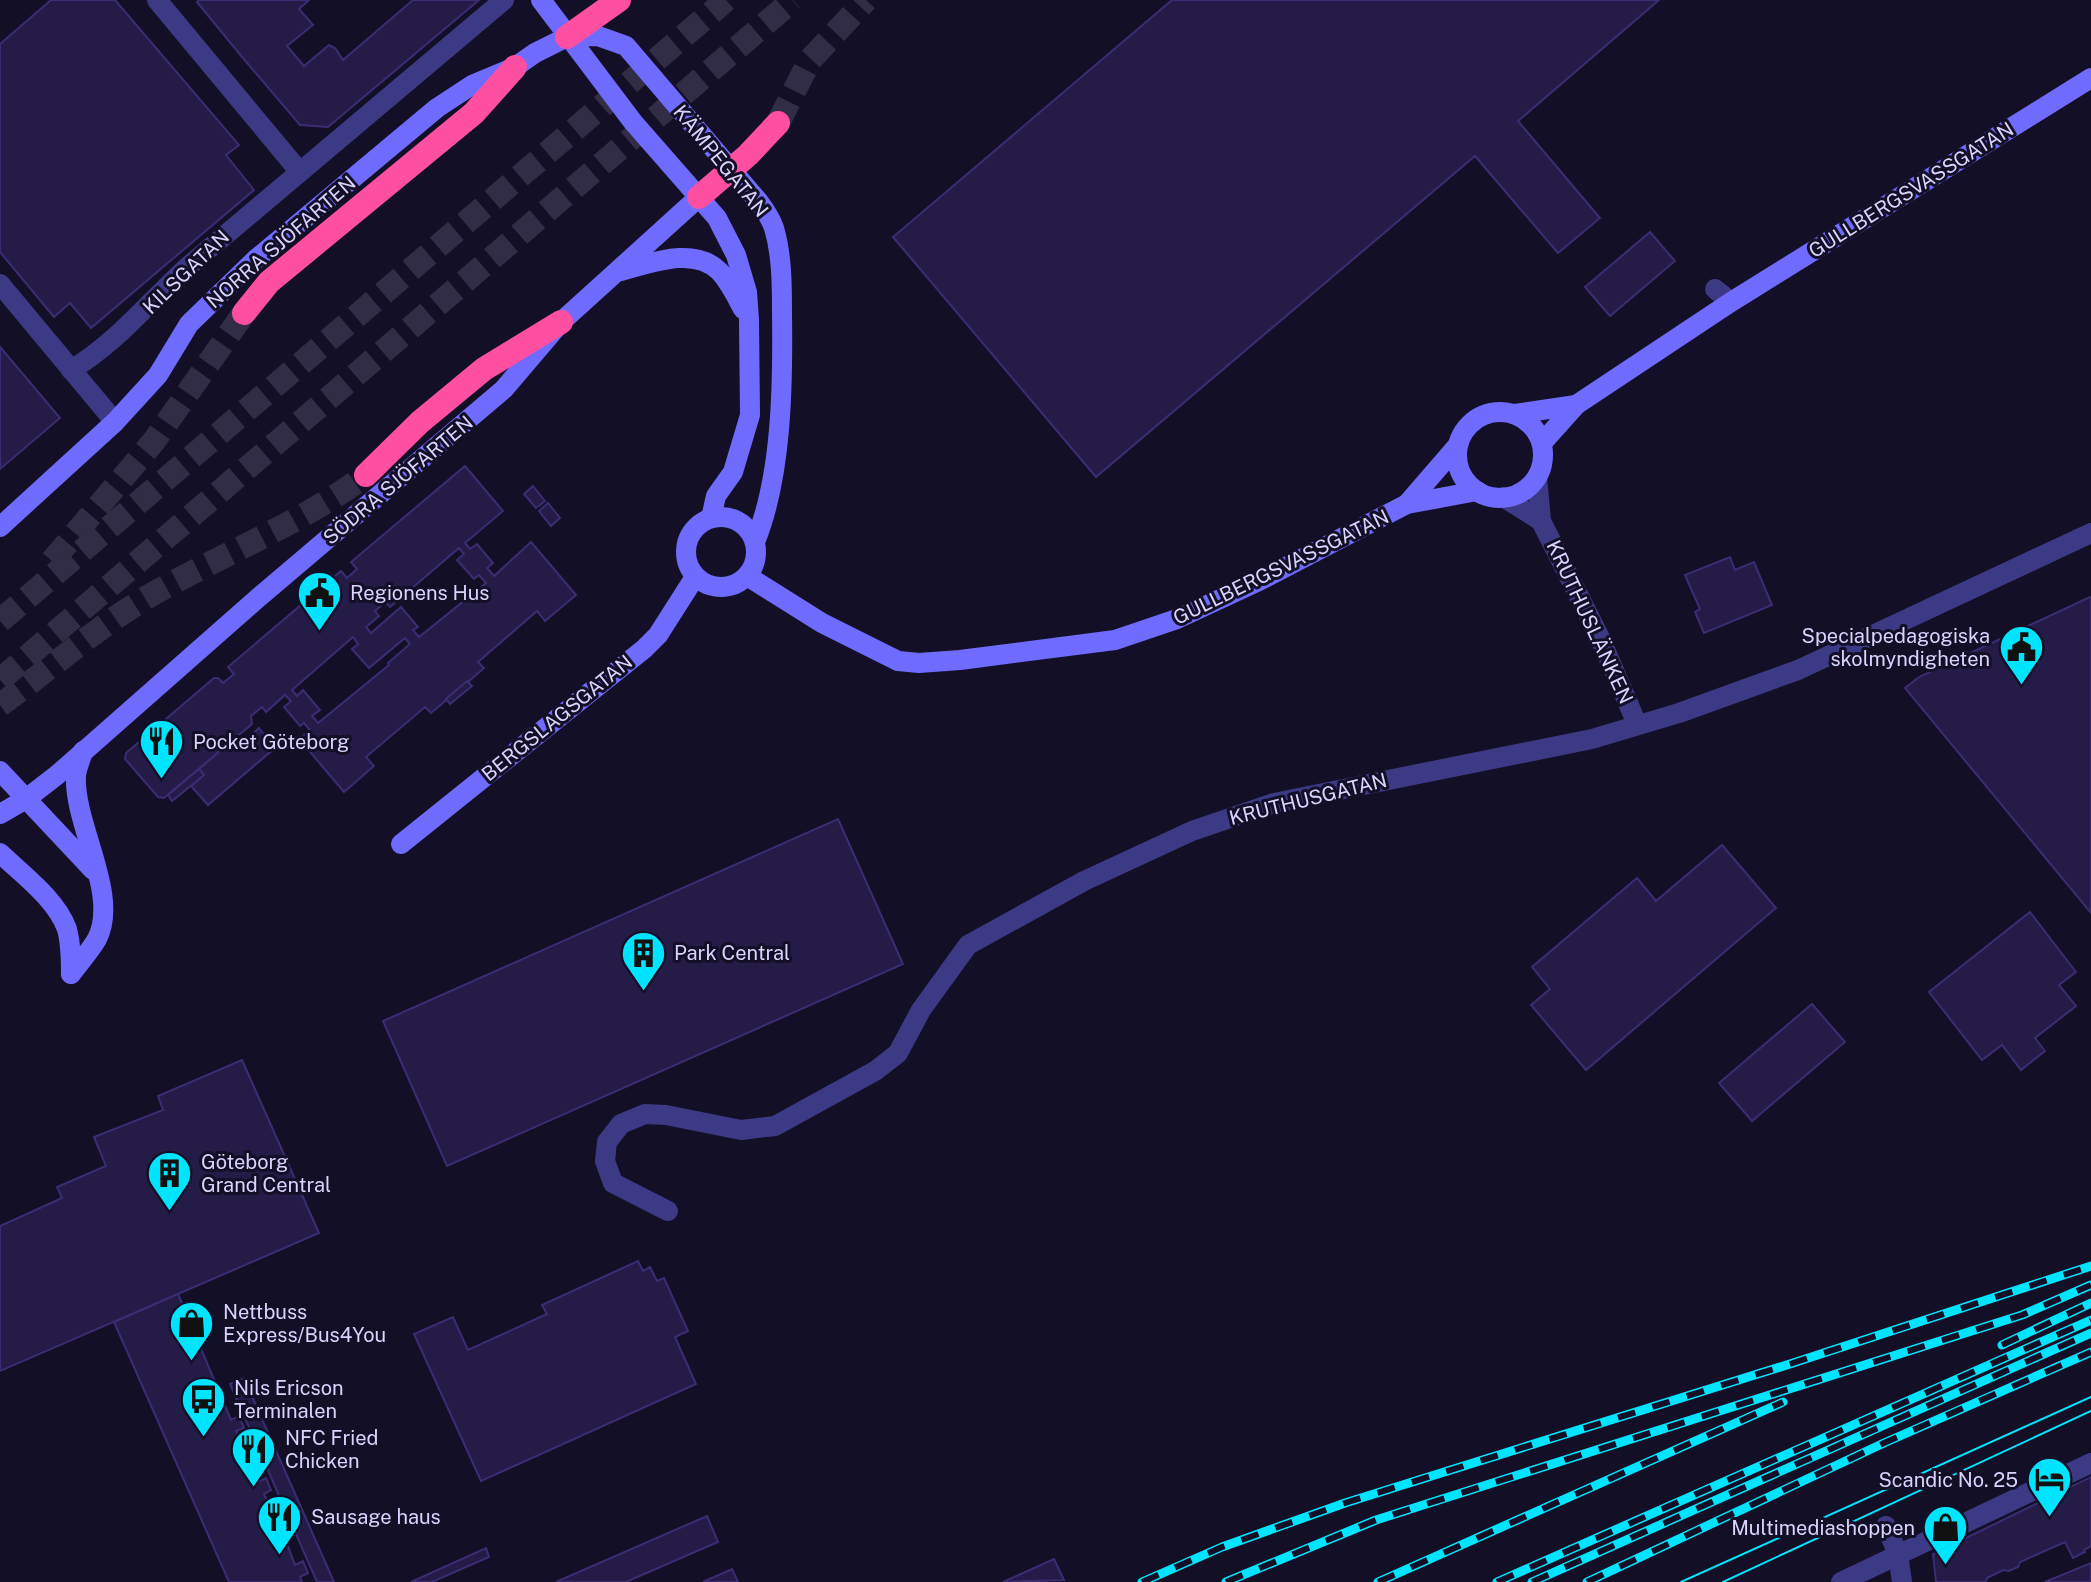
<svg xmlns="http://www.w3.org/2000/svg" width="2091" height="1582" viewBox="0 0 2091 1582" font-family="'Public Sans',sans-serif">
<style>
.building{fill:#241b47;stroke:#3b2d73;stroke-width:2;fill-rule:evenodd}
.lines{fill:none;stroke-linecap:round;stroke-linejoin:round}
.highway-tunnel{stroke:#312d47;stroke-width:24;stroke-dasharray:24 12;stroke-linecap:butt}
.street{stroke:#3d3a85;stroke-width:20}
.secondary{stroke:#6f6bff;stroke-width:20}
.highway{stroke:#ff4fa3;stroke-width:24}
.tram{stroke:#00e5ff;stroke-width:2}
.rail-casing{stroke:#00e5ff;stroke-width:9}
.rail{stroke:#130f26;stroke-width:6;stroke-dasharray:18;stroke-linecap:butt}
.labels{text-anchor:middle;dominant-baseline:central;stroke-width:6;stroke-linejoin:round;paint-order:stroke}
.street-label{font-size:20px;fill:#d9d4ff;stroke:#130f26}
.poi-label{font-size:20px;fill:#d9d4ff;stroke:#130f26;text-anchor:start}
</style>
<rect width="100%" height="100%" fill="#130f26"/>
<g class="building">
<polygon points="51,0 115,0 239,145 226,155 254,190 91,328 70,303 54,317 0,252 0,44"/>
<polygon points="199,0 309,0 299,9 313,25 287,46 304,66 329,45 335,48 343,60 413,0 479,0 328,127 300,125 242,57 197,2"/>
<polygon points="1172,0 1659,0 1518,121 1600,218 1558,253 1475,156 1096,477 893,237"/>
<polygon points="1650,232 1675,261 1610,316 1585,287"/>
<polygon points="0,347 60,418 0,469"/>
<path d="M465 466 503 511 465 543 470 549 477 544 493 563 487 568 494 576 531 542 576 595 545 621 537 611 478 662 484 668 468 682 431 713 425 707 366 757 374 766 344 792 299 739 310 730 304 723 300 726 284 707 291 701 285 695 266 712 262 707 251 716 252 724 164 798 158 797 125 759 126 753 214 678H218L223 683 234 674 228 667 341 571 347 578 357 569 351 562ZM459 548 464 554 457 560 474 579 479 575 486 583 419 637 413 630 418 627 401 607 371 633 366 627 379 616 375 611 385 602 390 607ZM353 637 358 644 352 649 369 668 405 638 410 644 388 663 389 665 318 723 312 716 320 710 303 690 297 696 292 690Z"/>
<polygon points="533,486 545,501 536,508 524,494"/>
<polygon points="548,503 560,518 551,526 539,511"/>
<polygon points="1730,557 1735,570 1754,562 1772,605 1704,633 1695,612 1700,609 1685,575"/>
<polygon points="2090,597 2091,598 2091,913 1905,688 1919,677"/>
<polygon points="467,681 472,686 450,704 446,699"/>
<polygon points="259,728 275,748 208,805 191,786 204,775 199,769 236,737 242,743"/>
<polygon points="199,769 204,775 172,801 168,795"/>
<polygon points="838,819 903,964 447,1166 383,1021"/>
<polygon points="1722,845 1776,908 1586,1070 1531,1005 1550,989 1532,967 1637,878 1656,901"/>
<polygon points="2030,912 2076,972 2059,985 2076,1006 2035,1038 2045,1051 2021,1070 2002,1045 1982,1060 1929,992"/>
<polygon points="1812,1004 1845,1042 1752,1121 1719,1083"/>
<polygon points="242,1060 319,1233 0,1371 0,1226 62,1198 57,1187 106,1166 94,1137 163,1110 158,1096"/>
<polygon points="638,1261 643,1271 650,1267 657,1281 664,1278 688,1331 675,1337 696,1384 481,1481 414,1334 453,1317 468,1350 547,1314 542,1305"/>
<polygon points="178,1294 231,1420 239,1416 244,1428 236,1431 240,1440 248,1437 253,1449 246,1452 249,1461 257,1458 262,1469 255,1473 258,1482 266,1478 271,1490 264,1494 277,1523 279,1522 295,1565 303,1561 308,1573 300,1577 302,1582 229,1582 114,1322"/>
<polygon points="244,1378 334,1582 317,1582 230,1384"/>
<polygon points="2091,1477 2091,1546 2084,1550 2085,1552 2073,1558 2065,1542 2020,1562 2018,1567 2009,1571 2003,1570 1987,1578 1986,1582 1936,1582 1933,1554"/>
<polygon points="707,1516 718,1542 626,1582 556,1582"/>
<polygon points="486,1548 489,1557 432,1582 411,1582"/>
<polygon points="1054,1559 1064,1580 1003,1582"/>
<polygon points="2091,1563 2091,1582 2045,1582"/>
<polygon points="732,1569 738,1582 703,1582"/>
</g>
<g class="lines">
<g class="highway-tunnel">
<polyline points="778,123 810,60 866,0"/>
<polyline points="52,561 154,441 244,313"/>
<polyline points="0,621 726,0"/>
<polyline points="0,680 793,0"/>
<path d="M0 705C53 667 101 623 158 591 227 552 303 522 366 475"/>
</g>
<g class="street">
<polyline points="157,0 299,171"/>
<polyline points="0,284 115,422"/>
<polyline points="1715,289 1731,302"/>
<path d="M71 370C116 343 147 304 185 269L504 0"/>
<polyline points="1537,477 1541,521 1600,638 1637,724"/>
<polyline points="1503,497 1541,521"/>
<polyline points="668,1211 613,1183 605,1161 607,1142 621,1124 645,1114 666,1115 741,1130 775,1126 875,1071 898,1053 921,1010 968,945 1084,881 1192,831 1274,803 1592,739 1679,713 1798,670 2091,533"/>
<polyline points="1886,1526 1898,1554 1902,1582"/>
<polyline points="1841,1582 2091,1463"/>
</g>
<g class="secondary">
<polyline points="541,0 633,122 717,218 736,255 747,292 749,320 750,415 733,472 716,496 711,518"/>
<path d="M621 271C651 263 694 246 719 271 729 281 736 296 743 309"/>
<circle cx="1500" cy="455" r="43"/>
<polyline points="1515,414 1576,405"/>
<polyline points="1542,443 1576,405 1731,302 2091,78"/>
<polyline points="1407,504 1458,445"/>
<circle cx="721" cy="552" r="35"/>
<path d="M0 527 115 422 158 375 189 324 256 259 437 108 472 85 515 67 535 53 567 37 598 36 626 46 759 202C765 210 771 219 774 228 782 255 782 286 782 313 783 385 782 476 755 542"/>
<polyline points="747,576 822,623 898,661 919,663 960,660 1115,640 1177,619 1259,581 1407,504 1477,491"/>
<polyline points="0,771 93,870"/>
<polyline points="0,814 26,799 57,775 258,598 504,389 561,322 699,197"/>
<polyline points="401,844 644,649 658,635 695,577"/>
<path d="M0 853C23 875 56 899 67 929 71 944 71 959 71 974"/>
<path d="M71 974C80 962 90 951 97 939 120 894 73 824 76 775 77 767 81 759 83 751"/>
</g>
<g class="highway">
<polyline points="567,37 619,0"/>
<polyline points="699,197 748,155 778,123"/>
<polyline points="244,313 269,282 474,113 515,67"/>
<polyline points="366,475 420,422 484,369 561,322"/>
</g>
<g class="tram">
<polyline points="1681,1582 2091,1397"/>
<polyline points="1723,1582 2091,1411"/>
</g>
<defs>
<g id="rail">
<polyline points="2002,1345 2091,1303"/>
<polyline points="1142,1582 1222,1547 1345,1503 1793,1363 2091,1266"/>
<polyline points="1226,1582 1376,1520 2022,1315 2091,1285"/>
<polyline points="1378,1582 1783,1402"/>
<polyline points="1497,1582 2091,1320"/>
<polyline points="1532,1582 2091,1333"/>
<polyline points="1587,1582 1884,1443 2091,1352"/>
</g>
</defs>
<use href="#rail" class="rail-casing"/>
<use href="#rail" class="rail"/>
</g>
<defs>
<symbol id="civic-pin" viewBox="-11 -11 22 30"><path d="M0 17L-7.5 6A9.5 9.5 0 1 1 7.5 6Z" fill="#00e5ff" stroke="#130f26"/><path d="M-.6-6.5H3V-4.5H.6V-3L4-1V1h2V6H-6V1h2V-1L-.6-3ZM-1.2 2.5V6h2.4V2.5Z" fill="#111"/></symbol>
<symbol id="restaurant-pin" viewBox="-11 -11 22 30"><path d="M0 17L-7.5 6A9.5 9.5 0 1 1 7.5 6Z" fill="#00e5ff" stroke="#130f26"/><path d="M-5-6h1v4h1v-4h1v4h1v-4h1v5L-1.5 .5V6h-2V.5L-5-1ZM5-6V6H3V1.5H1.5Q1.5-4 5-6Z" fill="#111"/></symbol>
<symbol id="building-pin" viewBox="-11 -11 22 30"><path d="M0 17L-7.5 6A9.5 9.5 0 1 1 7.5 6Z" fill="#00e5ff" stroke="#130f26"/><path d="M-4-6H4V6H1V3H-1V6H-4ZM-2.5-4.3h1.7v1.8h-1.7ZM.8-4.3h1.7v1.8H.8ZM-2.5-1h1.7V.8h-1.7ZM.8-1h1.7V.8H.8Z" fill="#111"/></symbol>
<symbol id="shop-pin" viewBox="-11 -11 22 30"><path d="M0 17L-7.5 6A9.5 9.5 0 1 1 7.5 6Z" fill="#00e5ff" stroke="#130f26"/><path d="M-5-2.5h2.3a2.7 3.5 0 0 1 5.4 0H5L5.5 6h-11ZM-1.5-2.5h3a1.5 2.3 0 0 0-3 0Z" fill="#111"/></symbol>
<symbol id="bus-pin" viewBox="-11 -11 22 30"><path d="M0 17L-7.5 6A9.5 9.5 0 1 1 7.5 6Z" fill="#00e5ff" stroke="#130f26"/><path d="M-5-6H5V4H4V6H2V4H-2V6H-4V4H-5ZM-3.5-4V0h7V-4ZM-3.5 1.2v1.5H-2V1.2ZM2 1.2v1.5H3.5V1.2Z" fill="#111"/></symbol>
<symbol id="hotel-pin" viewBox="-11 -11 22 30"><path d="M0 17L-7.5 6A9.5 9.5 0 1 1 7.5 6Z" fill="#00e5ff" stroke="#130f26"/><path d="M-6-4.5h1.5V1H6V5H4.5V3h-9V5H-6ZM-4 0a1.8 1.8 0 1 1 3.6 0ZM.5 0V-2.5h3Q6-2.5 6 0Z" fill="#111"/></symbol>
</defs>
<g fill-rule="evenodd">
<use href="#civic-pin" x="294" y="568" width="51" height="69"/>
<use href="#civic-pin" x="1996" y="622" width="51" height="69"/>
<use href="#restaurant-pin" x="136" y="716" width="51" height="69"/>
<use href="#building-pin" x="618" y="928" width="51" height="69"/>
<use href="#building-pin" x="144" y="1148" width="51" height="69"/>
<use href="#shop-pin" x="166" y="1298" width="51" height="69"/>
<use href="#bus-pin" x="178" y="1374" width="51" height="69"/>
<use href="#restaurant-pin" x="228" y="1424" width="51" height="69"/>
<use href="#hotel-pin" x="2024" y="1454" width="51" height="69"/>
<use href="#restaurant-pin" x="254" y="1492" width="51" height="69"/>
<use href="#shop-pin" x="1920" y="1502" width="51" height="69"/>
</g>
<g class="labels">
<g class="street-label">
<text transform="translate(721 161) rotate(51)">KÄMPEGATAN</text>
<text transform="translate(1911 190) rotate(-32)">GULLBERGSVASSGATAN</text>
<text transform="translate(281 242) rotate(-41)">NORRA SJÖFARTEN</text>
<text transform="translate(186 272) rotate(-44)">KILSGATAN</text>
<text transform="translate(398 480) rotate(-40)">SÖDRA SJÖFARTEN</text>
<text transform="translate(1281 567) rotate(-26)">GULLBERGSVASSGATAN</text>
<text transform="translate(1590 622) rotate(65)">KRUTHUSLÄNKEN</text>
<text transform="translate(557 718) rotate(-39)">BERGSLAGSGATAN</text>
<text transform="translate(1308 799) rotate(-14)">KRUTHUSGATAN</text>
</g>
<g class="poi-label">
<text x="350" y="593">Regionens Hus</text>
<text x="1990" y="636" text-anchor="end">Specialpedagogiska<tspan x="1990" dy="23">skolmyndigheten</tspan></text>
<text x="193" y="742">Pocket Göteborg</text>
<text x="674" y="953">Park Central</text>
<text x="201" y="1162">Göteborg<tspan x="201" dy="23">Grand Central</tspan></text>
<text x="223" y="1312">Nettbuss<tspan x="223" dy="23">Express/Bus4You</tspan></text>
<text x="234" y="1388">Nils Ericson<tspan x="234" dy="23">Terminalen</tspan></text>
<text x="285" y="1438">NFC Fried<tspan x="285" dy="23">Chicken</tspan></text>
<text x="2018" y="1480" text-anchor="end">Scandic No. 25</text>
<text x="311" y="1517">Sausage haus</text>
<text x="1915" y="1528" text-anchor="end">Multimediashoppen</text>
</g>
</g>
</svg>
